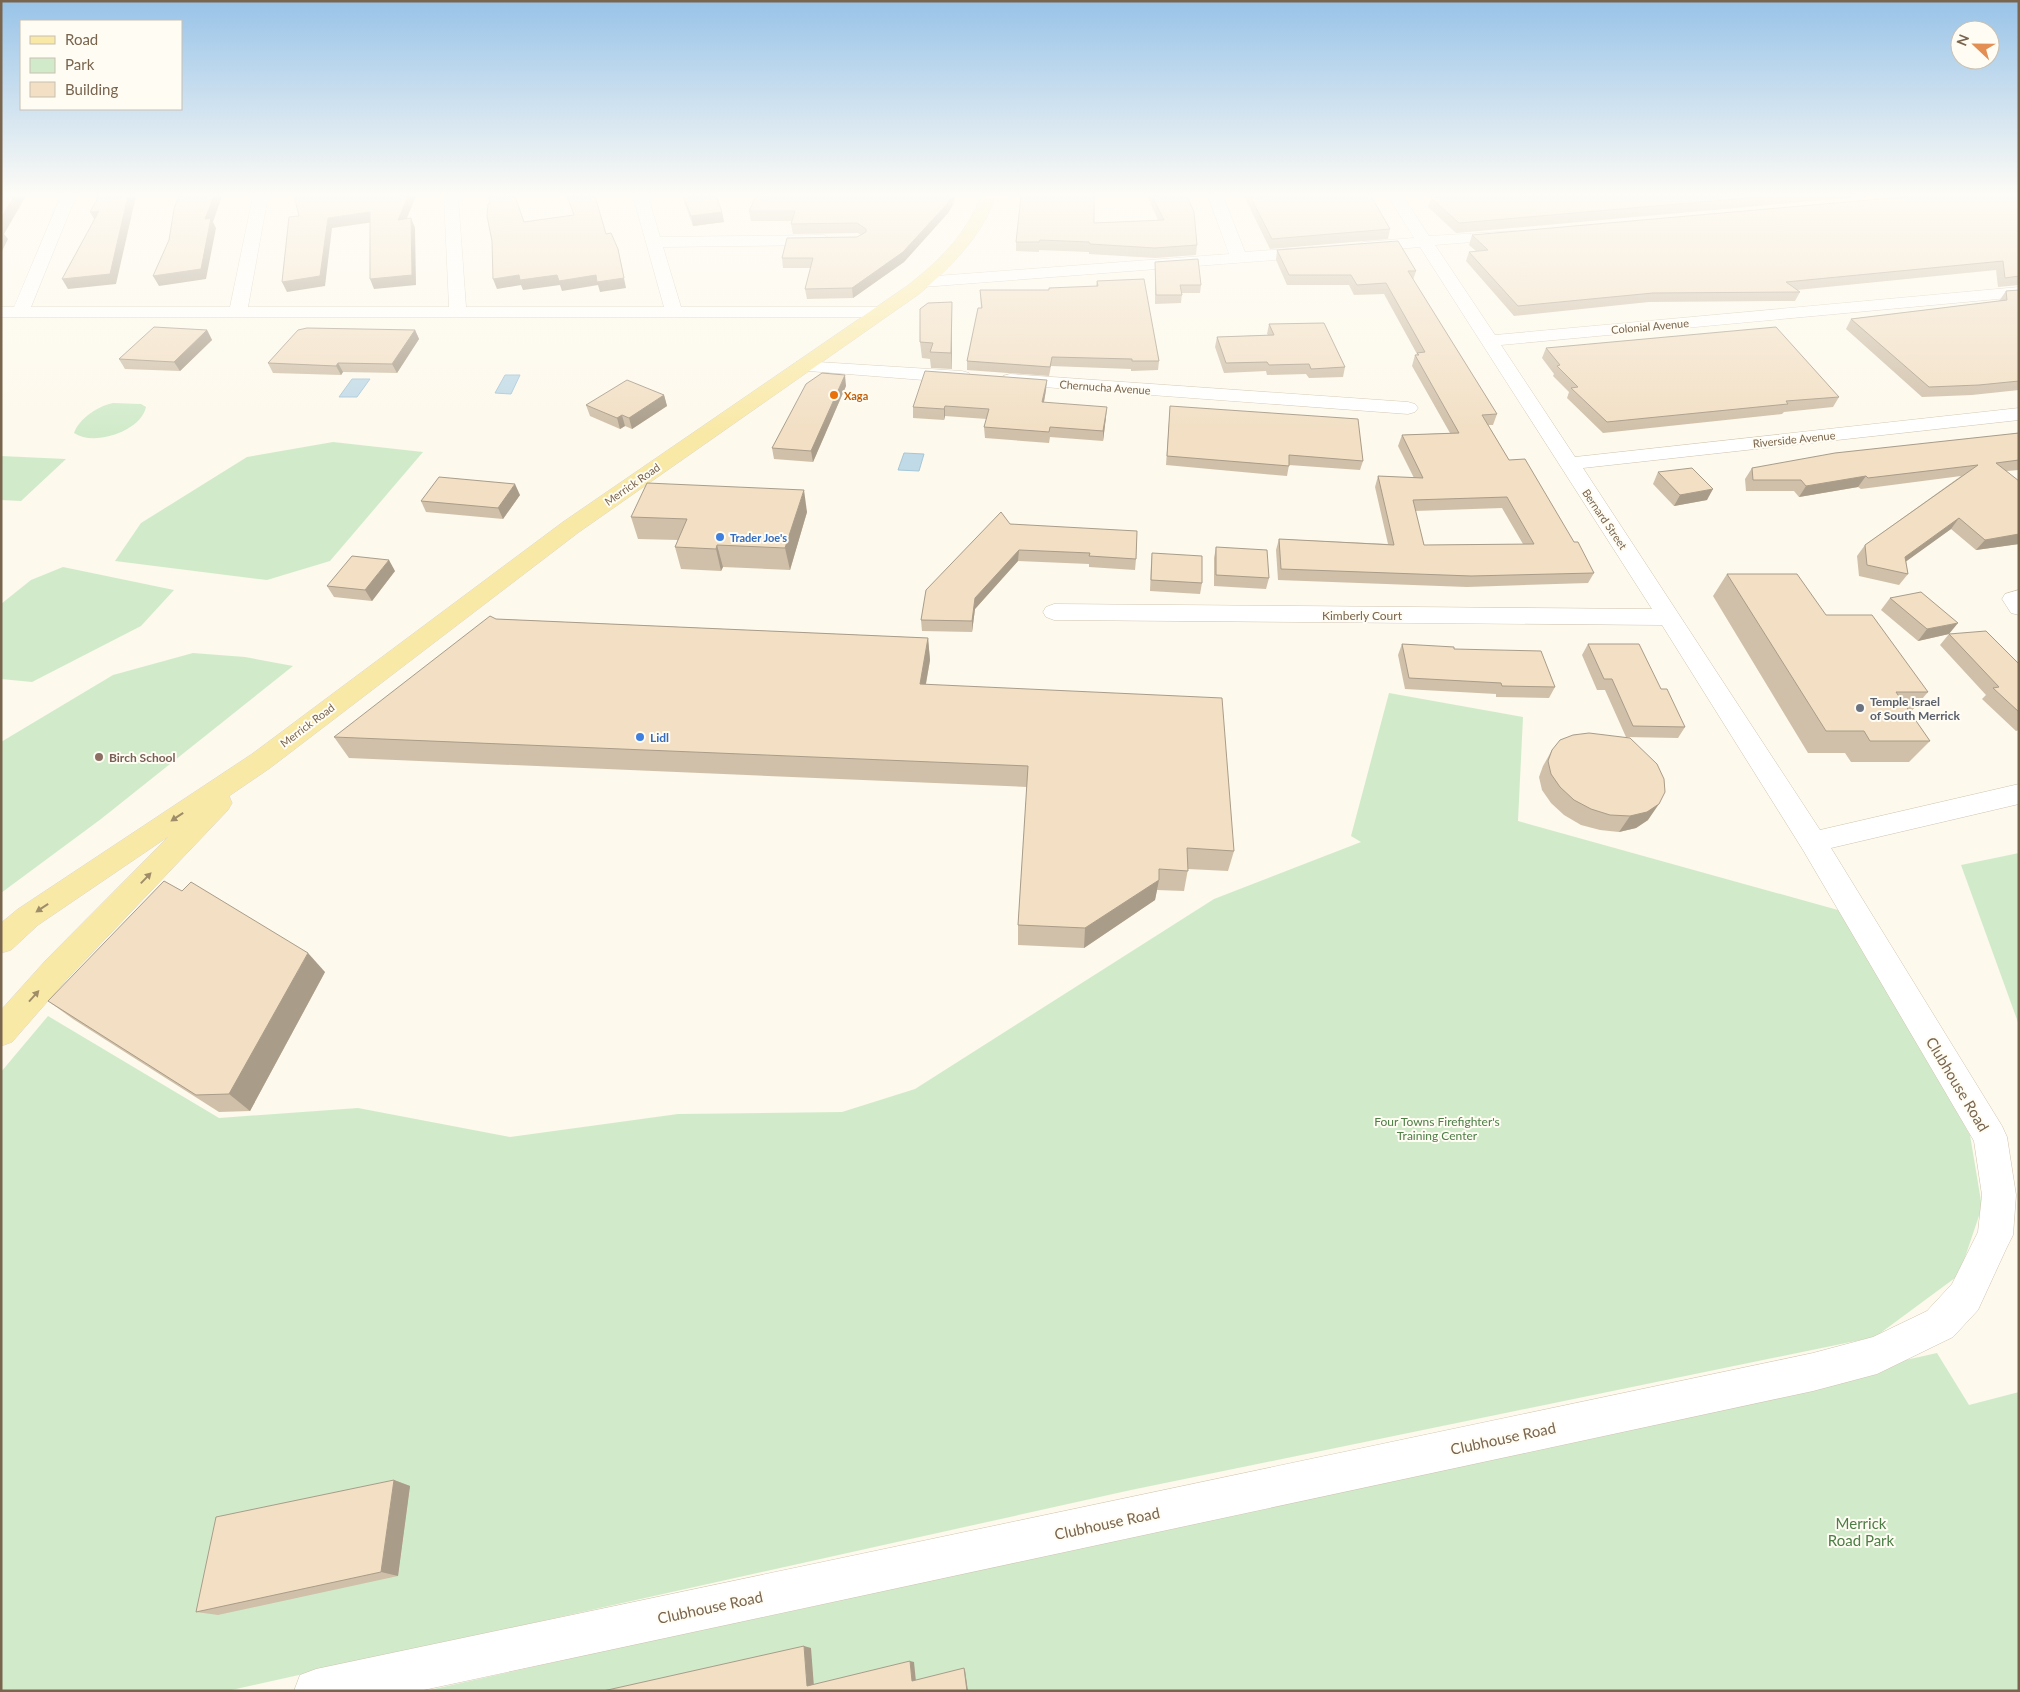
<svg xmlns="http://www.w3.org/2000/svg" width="2020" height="1692" viewBox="0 0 2020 1692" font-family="Lato,sans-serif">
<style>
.green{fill:#d1ebca}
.water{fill:#c0dae7;stroke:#a6c7d8}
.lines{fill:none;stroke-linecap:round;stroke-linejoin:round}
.minor-casing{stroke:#d0c4b0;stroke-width:1}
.primary-casing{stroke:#dcd7d1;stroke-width:1}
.minor{fill:#fff;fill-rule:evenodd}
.primary{fill:#f9e9a7;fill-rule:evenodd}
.wall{fill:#d0c0a9;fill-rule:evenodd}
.shaded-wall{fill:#a99c89}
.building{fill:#f2dfc4;stroke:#a99c89;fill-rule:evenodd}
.oneway{fill:#9f8d69}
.food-dot{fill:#e8710a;stroke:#fffcf3;stroke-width:2}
.shop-dot{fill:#3f7fe0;stroke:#fffcf3;stroke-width:2}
.worship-dot{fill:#6b7280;stroke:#fffcf3;stroke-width:2}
.education-dot{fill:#8d6e63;stroke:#fffcf3;stroke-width:2}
.labels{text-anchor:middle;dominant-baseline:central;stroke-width:4;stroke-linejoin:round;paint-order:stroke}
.far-street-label{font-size:11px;fill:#79654e;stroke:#fffcf3}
.far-food-label{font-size:11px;font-weight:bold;fill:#c56008;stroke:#fffcf3;text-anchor:start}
.far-shop-label{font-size:11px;font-weight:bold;fill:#366cbe;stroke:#fffcf3;text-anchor:start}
.street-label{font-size:12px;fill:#79654e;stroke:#fffcf3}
.worship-label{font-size:12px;font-weight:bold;fill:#5b616d;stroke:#fffcf3;text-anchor:start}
.shop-label{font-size:12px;font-weight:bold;fill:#366cbe;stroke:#fffcf3;text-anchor:start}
.education-label{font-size:12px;font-weight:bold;fill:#785e54;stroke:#fffcf3;text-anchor:start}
.park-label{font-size:12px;fill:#4c7e46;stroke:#fffcf3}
.near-street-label{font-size:15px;fill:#79654e;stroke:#fffcf3}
.near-park-label{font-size:15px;fill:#4c7e46;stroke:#fffcf3}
</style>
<rect width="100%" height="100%" fill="#fdf9ec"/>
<g class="green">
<path d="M113 403 141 404 146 407C141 431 94 447 74 433 79 418 99 406 113 403Z"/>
<polygon points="333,442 423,452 330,561 267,580 115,561 141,523 247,457"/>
<polygon points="1,456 66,459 21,501 1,500"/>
<polygon points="63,567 174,590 141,626 32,682 1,679 1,604 31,580"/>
<polygon points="193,653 245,657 293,666 101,819 1,893 1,742 113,675"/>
<polygon points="1389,693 1523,717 1518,821 1845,912 1970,1135 1982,1207 1959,1275 1875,1337 1131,1490 227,1691 1,1691 1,1072 48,1016 219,1118 358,1108 510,1137 678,1114 842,1112 915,1089 1214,899 1361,842 1351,836"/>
<polygon points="2019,853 2019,1025 1961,865"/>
<polygon points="1937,1353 1969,1405 2019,1392 2019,1691 425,1691"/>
</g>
<g class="water">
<polygon points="505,375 520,375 511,394 495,393"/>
<polygon points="352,379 370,379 357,397 339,397"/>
<polygon points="904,453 924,454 919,471 898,470"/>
</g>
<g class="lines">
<defs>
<g id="minor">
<polygon points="61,196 76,196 31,307 230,307 253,196 268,196 248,307 449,307 444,196 458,196 466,307 664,307 633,196 648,196 660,237 824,235 832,240 824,245 663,247 681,307 881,307 887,308 890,312 887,316 881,317 1,317 1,307 14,307"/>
<polygon points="1208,196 1223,196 1245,252 1313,247 1321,252 1313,257 923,287 917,286 915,282 917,278 923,277 1229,254"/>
<polygon points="1388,196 1403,196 1429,236 1515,231 1517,234 1509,239 1435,245 1495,335 2019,287 2019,297 1501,345 1575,457 2019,408 2019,420 1583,468 1820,830 2019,784 2019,804 1831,848 2002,1126 2007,1137 2016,1195 2013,1235 2007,1247 1978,1310 1953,1337 1877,1374 1813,1391 419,1691 294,1691 300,1675 316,1669 1813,1353 1873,1337 1927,1311 1952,1284 1978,1232 1982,1195 1974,1141 1803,850 1662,625 1054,620 1046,617 1043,612 1046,607 1054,604 1652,609 1420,247 1363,252 1355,247 1363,242 1414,238"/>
<polygon points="802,361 962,371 969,373 971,377 969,381 962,383 796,370 793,366 796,362"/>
<polygon points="1010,374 1408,402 1415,404 1418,408 1415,412 1408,414 1003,384 1001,380 1003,376"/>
<polygon points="2019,590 2019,615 2011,613 2002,599 2005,594"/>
</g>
<path id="primary" d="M981 196H996C981 237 952 266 919 294L579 532 270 768 229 796 232 803 228 810 68 978 12 1042 1 1046V1010L46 960 169 836 38 925 11 950 1 953V923L18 909 252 754 563 522 907 286C939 261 966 235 981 196Z"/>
</defs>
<use href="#minor" class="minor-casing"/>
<use href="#primary" class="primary-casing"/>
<use href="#minor" class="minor"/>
<use href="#primary" class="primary"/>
</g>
<g class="wall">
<polygon points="682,196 716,196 722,212 724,222 693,226"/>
<polygon points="756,196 955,196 953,205 948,213 904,262 853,298 807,299 805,289 811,268 783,268 782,258 857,237 861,235 858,233 793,234 791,224 792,221 751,221 749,211"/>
<polygon points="1147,196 1187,196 1197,245 1196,255 1155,258 1089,254 1089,252 1039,250 1039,252 1016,251 1016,242 1094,223 1158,220"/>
<polygon points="1244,196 1371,196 1390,229 1388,239 1270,249"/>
<polygon points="1434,196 1870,196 1456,233 1428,207 1431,198 1435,198"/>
<polygon points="2019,196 2019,285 1998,287 1996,270 1797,290 1800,292 1795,301 1649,302 1514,316 1466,261 1469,252 1476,251 1469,245 1472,235"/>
<path d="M1277 250 1416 271 1413 280 1497 414 1493 425H1488L1509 460 1574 542 1594 573 1588 583 1467 587 1278 580 1276 550 1279 539 1388 544 1375 487 1378 476 1414 478 1398 446 1402 435 1450 433 1412 366 1415 355H1416L1417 354 1384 294 1354 295 1349 285H1287L1276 260ZM1502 508 1523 544 1424 545 1415 511Z"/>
<polygon points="1155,262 1201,285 1200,293 1182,293 1181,303 1155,304"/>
<polygon points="1097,281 1159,361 1158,370 1131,371 1131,369 1051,366 1049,376 967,370 967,361 981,308 980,290 1049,290 1096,286"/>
<polygon points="2019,290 2019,390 1972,395 1922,397 1846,329 1851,319 1999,301 2006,291"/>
<polygon points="952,318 952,369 931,368 930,359 922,358 920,342"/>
<polygon points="1269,324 1345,367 1343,377 1309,378 1306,374 1267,375 1266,371 1224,373 1215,347 1217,337 1268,335 1267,334"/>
<polygon points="207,330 212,340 180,371 125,369 119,359"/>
<polygon points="415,330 419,339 397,373 343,372 341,375 273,373 268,363"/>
<polygon points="1546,348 1839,397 1833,407 1784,412 1782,414 1603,433 1567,398 1569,392 1553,376 1554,374 1542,358"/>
<polygon points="846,386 813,462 774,459 772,448"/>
<polygon points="1046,390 1044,402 1106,417 1103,441 1050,437 1049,443 985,438 984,427 987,419 945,416 944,420 913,418 913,407"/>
<polygon points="664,395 667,406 632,429 625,426 620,429 590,416 586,405"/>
<polygon points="1170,406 1363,461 1360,470 1289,465 1287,476 1166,465"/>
<polygon points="2019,433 2019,470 2007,471 2019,544 1976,550 1951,529 1906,561 1908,574 1899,585 1859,576 1857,556 1865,545 1961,476 1861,489 1858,487 1799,497 1794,491 1746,491 1745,479 1752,468"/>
<polygon points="1658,472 1707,500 1674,506 1653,484"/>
<polygon points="520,495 503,519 426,512 421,501"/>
<polygon points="807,512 790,570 723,567 721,571 681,569 675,547 678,540 638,539 631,517"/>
<polygon points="1010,524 1136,559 1135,570 1089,567 1089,564 1018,561 975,609 972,632 922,631 921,620"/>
<polygon points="1216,547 1269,578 1266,589 1214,586 1214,558"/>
<polygon points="1152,553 1202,583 1200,594 1150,591 1151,564"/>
<polygon points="395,571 372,601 334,597 327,586"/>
<polygon points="1727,574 1826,615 1928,692 1910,713 1930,741 1909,762 1851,762 1845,753 1808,753 1713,596"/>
<polygon points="1890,598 1949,634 1918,641 1881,610"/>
<polygon points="496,619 928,638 930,660 926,684 1234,851 1228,871 1188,869 1184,891 1157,890 1155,900 1084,948 1018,945 1018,925 1027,787 349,758 334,737"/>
<polygon points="1949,634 2019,664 2019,730 2016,731 1982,699 1986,695 1940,645"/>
<polygon points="1402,644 1454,649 1555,687 1549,698 1496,697 1496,694 1405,689 1398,655"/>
<polygon points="1588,644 1661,689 1685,727 1678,738 1626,737 1605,690 1597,690 1582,655"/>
<polygon points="1552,750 1648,820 1636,828 1619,832 1600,830 1581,825 1564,815 1551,803 1542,790 1539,777 1543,766"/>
<polygon points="325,972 250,1111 219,1112 73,1019 48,1001"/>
<polygon points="394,1480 410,1486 398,1576 218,1615 196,1612"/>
</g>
<g class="shaded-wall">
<polygon points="14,196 26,196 4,234 8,239 1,253 1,218"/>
<polygon points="128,196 136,196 116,284 68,289 62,279"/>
<polygon points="214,196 222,196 213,222 216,228 206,279 159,286 153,276 205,219"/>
<polygon points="408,196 416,196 402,230 398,220"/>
<polygon points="952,196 955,196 953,205 948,213 904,262 853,298 852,288"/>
<polygon points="99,211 96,222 90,212"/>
<polygon points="370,212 374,222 332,228 325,286 287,292 282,282 328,218"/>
<polygon points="722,212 724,222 693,226 691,216"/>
<polygon points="411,218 415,228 416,285 374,289 370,279"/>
<polygon points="618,249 626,288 600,292 598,285 562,291 560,285 523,290 521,285 497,289 493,279"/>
<polygon points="952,302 952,369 951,353"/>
<polygon points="207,330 212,340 180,371 174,362"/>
<polygon points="415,330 419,339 397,373 392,364"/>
<polygon points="338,363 343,372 341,375 336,366"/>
<polygon points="845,375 846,386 813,462 811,451"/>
<polygon points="1047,380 1046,390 1042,412 1042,402"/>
<polygon points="664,395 667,406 632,429 629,418"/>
<polygon points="945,406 945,416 944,420 944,409"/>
<polygon points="1107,407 1106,417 1103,441 1103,431"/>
<polygon points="622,415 625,426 620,429 617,418"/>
<polygon points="1866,476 1858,487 1799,497 1806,486"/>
<polygon points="515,484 520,495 503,519 498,508"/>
<polygon points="1713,489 1707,500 1674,506 1680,495"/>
<polygon points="804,490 807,512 790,570 785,548"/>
<polygon points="1959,518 1951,529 1897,568 1905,557"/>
<polygon points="2019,534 2019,544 1976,550 1985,540"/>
<polygon points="717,545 723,567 721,571 716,549"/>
<polygon points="1019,550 1018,561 975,609 972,632 972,621 975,598"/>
<polygon points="389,560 395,571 372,601 365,590"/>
<polygon points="1958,623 1949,634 1918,641 1927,629"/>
<polygon points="928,638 930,660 922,705 920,684"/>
<polygon points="1659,804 1648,820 1636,828 1619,832 1630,816"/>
<polygon points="1159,880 1155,900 1084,948 1085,928"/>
<polygon points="308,953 325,972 250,1111 229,1094"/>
<polygon points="394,1480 410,1486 398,1576 381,1572"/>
<polygon points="804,1646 811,1648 814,1687 807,1686"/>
<polygon points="910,1661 914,1662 916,1682 912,1681"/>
<polygon points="964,1668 965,1670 968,1691 967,1691"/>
</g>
<g class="building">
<polygon points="1,196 14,196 1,218"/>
<polygon points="99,196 128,196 110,274 62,279 99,211 90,212"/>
<polygon points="179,196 214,196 205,219 211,218 201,269 153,276 169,240 174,209"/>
<polygon points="296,196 408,196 398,220 411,218 412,275 370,279 370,212 328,218 320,276 282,282 289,217 299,216 295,200"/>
<polygon points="489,196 515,196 524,222 574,215 567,196 595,196 606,234 611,233 618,249 624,278 597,282 596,275 559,281 557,275 520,280 519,275 493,279 492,241 487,216 488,204 490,204"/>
<polygon points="683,196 716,196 722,212 691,216"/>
<polygon points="756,196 952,196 947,204 903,252 852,288 805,289 813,258 782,258 787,238 857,237 866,232 866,229 857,223 791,224 795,211 749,211"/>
<polygon points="1021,196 1094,196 1094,223 1164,220 1152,196 1187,196 1194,212 1197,245 1155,248 1090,244 1089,242 1040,240 1039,242 1016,242"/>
<polygon points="1250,196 1371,196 1390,229 1272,239"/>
<polygon points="1447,196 1771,196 1459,223 1431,198"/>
<polygon points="1915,196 2019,196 2019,276 2005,278 2003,261 1786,282 1800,292 1653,293 1518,306 1469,252 1488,250 1472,235"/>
<path d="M1398 241 1416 271H1408L1497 414 1482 415 1509 460 1525 459 1574 542H1578L1594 573 1471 576 1281 569 1279 539 1394 545 1378 476 1423 478 1402 435 1459 433 1415 355H1419L1417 353 1425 352 1386 283 1357 285 1351 275H1289L1277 250ZM1507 497 1534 544 1424 545 1413 500Z"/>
<polygon points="1198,259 1201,285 1180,285 1182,295 1156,295 1155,262"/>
<polygon points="1144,279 1159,361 1132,361 1132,359 1052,357 1050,367 967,361 978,308 982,308 980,290 1049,290 1049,288 1098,286 1097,281"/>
<polygon points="2019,290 2019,381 1979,385 1929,387 1851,319 2007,300 2006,291"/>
<polygon points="952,302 951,353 930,352 933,343 920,342 920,309 928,303"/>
<polygon points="1324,323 1345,367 1311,369 1309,364 1269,365 1267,362 1226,363 1217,337 1274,335 1269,324"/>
<polygon points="154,327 207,330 174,362 119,359"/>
<polygon points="1776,327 1839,397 1786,401 1788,404 1607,422 1571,388 1578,387 1557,366 1560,365 1546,348"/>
<polygon points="307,328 415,330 392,364 338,363 336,366 268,363 298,330"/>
<polygon points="925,371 1047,380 1042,402 1107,407 1103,431 1050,427 1049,432 984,427 989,409 945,406 944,409 913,407"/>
<polygon points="822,373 845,375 811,451 772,448 806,384"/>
<polygon points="627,380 664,395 629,418 622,415 617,418 586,405"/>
<polygon points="1170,406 1358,419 1363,461 1289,455 1289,466 1167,456"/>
<polygon points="2019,433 2019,460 1996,463 2019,481 2019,534 1985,540 1959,518 1905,557 1908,574 1867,565 1865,545 1978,465 1868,478 1866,476 1806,486 1801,480 1753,480 1752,468 1835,453"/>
<polygon points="1692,468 1713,489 1680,495 1658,472"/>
<polygon points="439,477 515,484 498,508 421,501"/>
<polygon points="647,483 804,490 785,548 717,545 716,549 675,547 687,519 631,517"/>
<polygon points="1001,512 1010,524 1137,531 1136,559 1089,556 1090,553 1019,550 975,598 972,621 921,620 926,590"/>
<polygon points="1216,547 1267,550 1269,578 1216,575"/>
<polygon points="1152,553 1202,556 1202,583 1151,580"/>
<polygon points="352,556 389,560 365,590 327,586"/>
<polygon points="1727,574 1797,574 1826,615 1872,615 1928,692 1896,692 1930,741 1870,741 1864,731 1826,731"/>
<polygon points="1921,592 1958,623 1927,629 1890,598"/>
<polygon points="490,616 496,619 928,638 920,684 1222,698 1234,851 1187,848 1188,871 1159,869 1159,880 1085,928 1018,925 1028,766 334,737"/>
<polygon points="1986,631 2019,664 2019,712 1993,688 1999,687 1949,634"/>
<polygon points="1402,644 1454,647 1454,649 1541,651 1555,687 1502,686 1501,683 1409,678"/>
<polygon points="1588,644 1639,644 1661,689 1667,689 1685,727 1633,726 1612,679 1604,679"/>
<polygon points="1589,733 1630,738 1657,764 1664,779 1665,792 1659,804 1647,812 1630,816 1610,815 1591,809 1574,800 1560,787 1551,774 1548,761 1552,750 1560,740 1573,735"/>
<polygon points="164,881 182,891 191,882 308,953 229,1094 196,1095 48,1001"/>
<polygon points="394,1480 381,1572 196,1612 216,1517"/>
<polygon points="804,1646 807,1686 910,1661 912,1681 964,1668 967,1691 603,1691"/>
</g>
<defs><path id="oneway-solid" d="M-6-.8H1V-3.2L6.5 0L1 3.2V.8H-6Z" transform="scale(1.25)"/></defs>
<g class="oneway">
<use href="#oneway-solid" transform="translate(177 817) rotate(146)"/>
<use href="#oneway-solid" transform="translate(146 878) rotate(-46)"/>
<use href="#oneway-solid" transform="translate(42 908) rotate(146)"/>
<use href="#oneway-solid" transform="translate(34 996) rotate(-48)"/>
</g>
<linearGradient id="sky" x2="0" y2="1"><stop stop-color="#98c3e8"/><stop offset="0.45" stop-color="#fefcf6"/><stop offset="1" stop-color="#fefcf6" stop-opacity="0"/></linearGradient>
<rect width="2020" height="433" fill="url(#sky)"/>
<circle class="food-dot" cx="834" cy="395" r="5"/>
<g class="shop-dot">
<circle cx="720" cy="537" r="5"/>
<circle cx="640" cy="737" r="5"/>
</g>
<circle class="worship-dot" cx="1860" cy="708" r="5"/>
<circle class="education-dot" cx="99" cy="757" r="5"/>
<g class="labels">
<g class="far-street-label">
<text transform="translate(1650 326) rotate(-5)">Colonial Avenue</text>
<text transform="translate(1105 387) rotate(4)">Chernucha Avenue</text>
<text transform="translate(1794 439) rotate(-6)">Riverside Avenue</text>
<text transform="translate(632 484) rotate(-35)">Merrick Road</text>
<text transform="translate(1605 519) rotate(56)">Bernard Street</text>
<text transform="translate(307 725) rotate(-37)">Merrick Road</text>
</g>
<g class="far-food-label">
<text x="844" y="395">Xaga</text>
</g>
<g class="far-shop-label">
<text x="730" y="537">Trader Joe's</text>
</g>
<g class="street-label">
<text x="1362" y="615">Kimberly Court</text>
</g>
<g class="worship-label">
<text x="1870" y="701">Temple Israel<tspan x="1870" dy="14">of South Merrick</tspan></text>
</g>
<g class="shop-label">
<text x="650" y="737">Lidl</text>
</g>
<g class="education-label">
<text x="109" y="757">Birch School</text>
</g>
<g class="park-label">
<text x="1437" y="1121">Four Towns Firefighter's<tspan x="1437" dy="14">Training Center</tspan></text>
</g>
<g class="near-street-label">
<text transform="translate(1958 1084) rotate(59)">Clubhouse Road</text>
<text transform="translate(1503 1438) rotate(-12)">Clubhouse Road</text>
<text transform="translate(1107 1523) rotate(-12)">Clubhouse Road</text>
<text transform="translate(710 1607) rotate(-12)">Clubhouse Road</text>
</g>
<g class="near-park-label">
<text x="1861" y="1523">Merrick<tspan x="1861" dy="17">Road Park</tspan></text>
</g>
</g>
<rect width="2020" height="1692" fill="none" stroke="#79654e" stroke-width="5"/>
<rect x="20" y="20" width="162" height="90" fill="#fffcf3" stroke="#c9c0b1"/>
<rect x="30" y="36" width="25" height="8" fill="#f9e9a7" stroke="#c9c0b1"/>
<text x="65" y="45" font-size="15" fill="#79654e">Road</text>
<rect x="30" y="58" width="25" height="15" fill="#d1ebca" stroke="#c9c0b1"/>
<text x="65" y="70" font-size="15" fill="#79654e">Park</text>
<rect x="30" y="82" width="25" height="15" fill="#f2dfc4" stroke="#c9c0b1"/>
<text x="65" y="95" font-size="15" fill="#79654e">Building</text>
<g transform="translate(1975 45) rotate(292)"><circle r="24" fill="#fffcf3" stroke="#c9c0b1"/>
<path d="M0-4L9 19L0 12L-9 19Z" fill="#e38f54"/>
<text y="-8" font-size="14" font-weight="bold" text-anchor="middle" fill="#79654e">N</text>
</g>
</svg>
